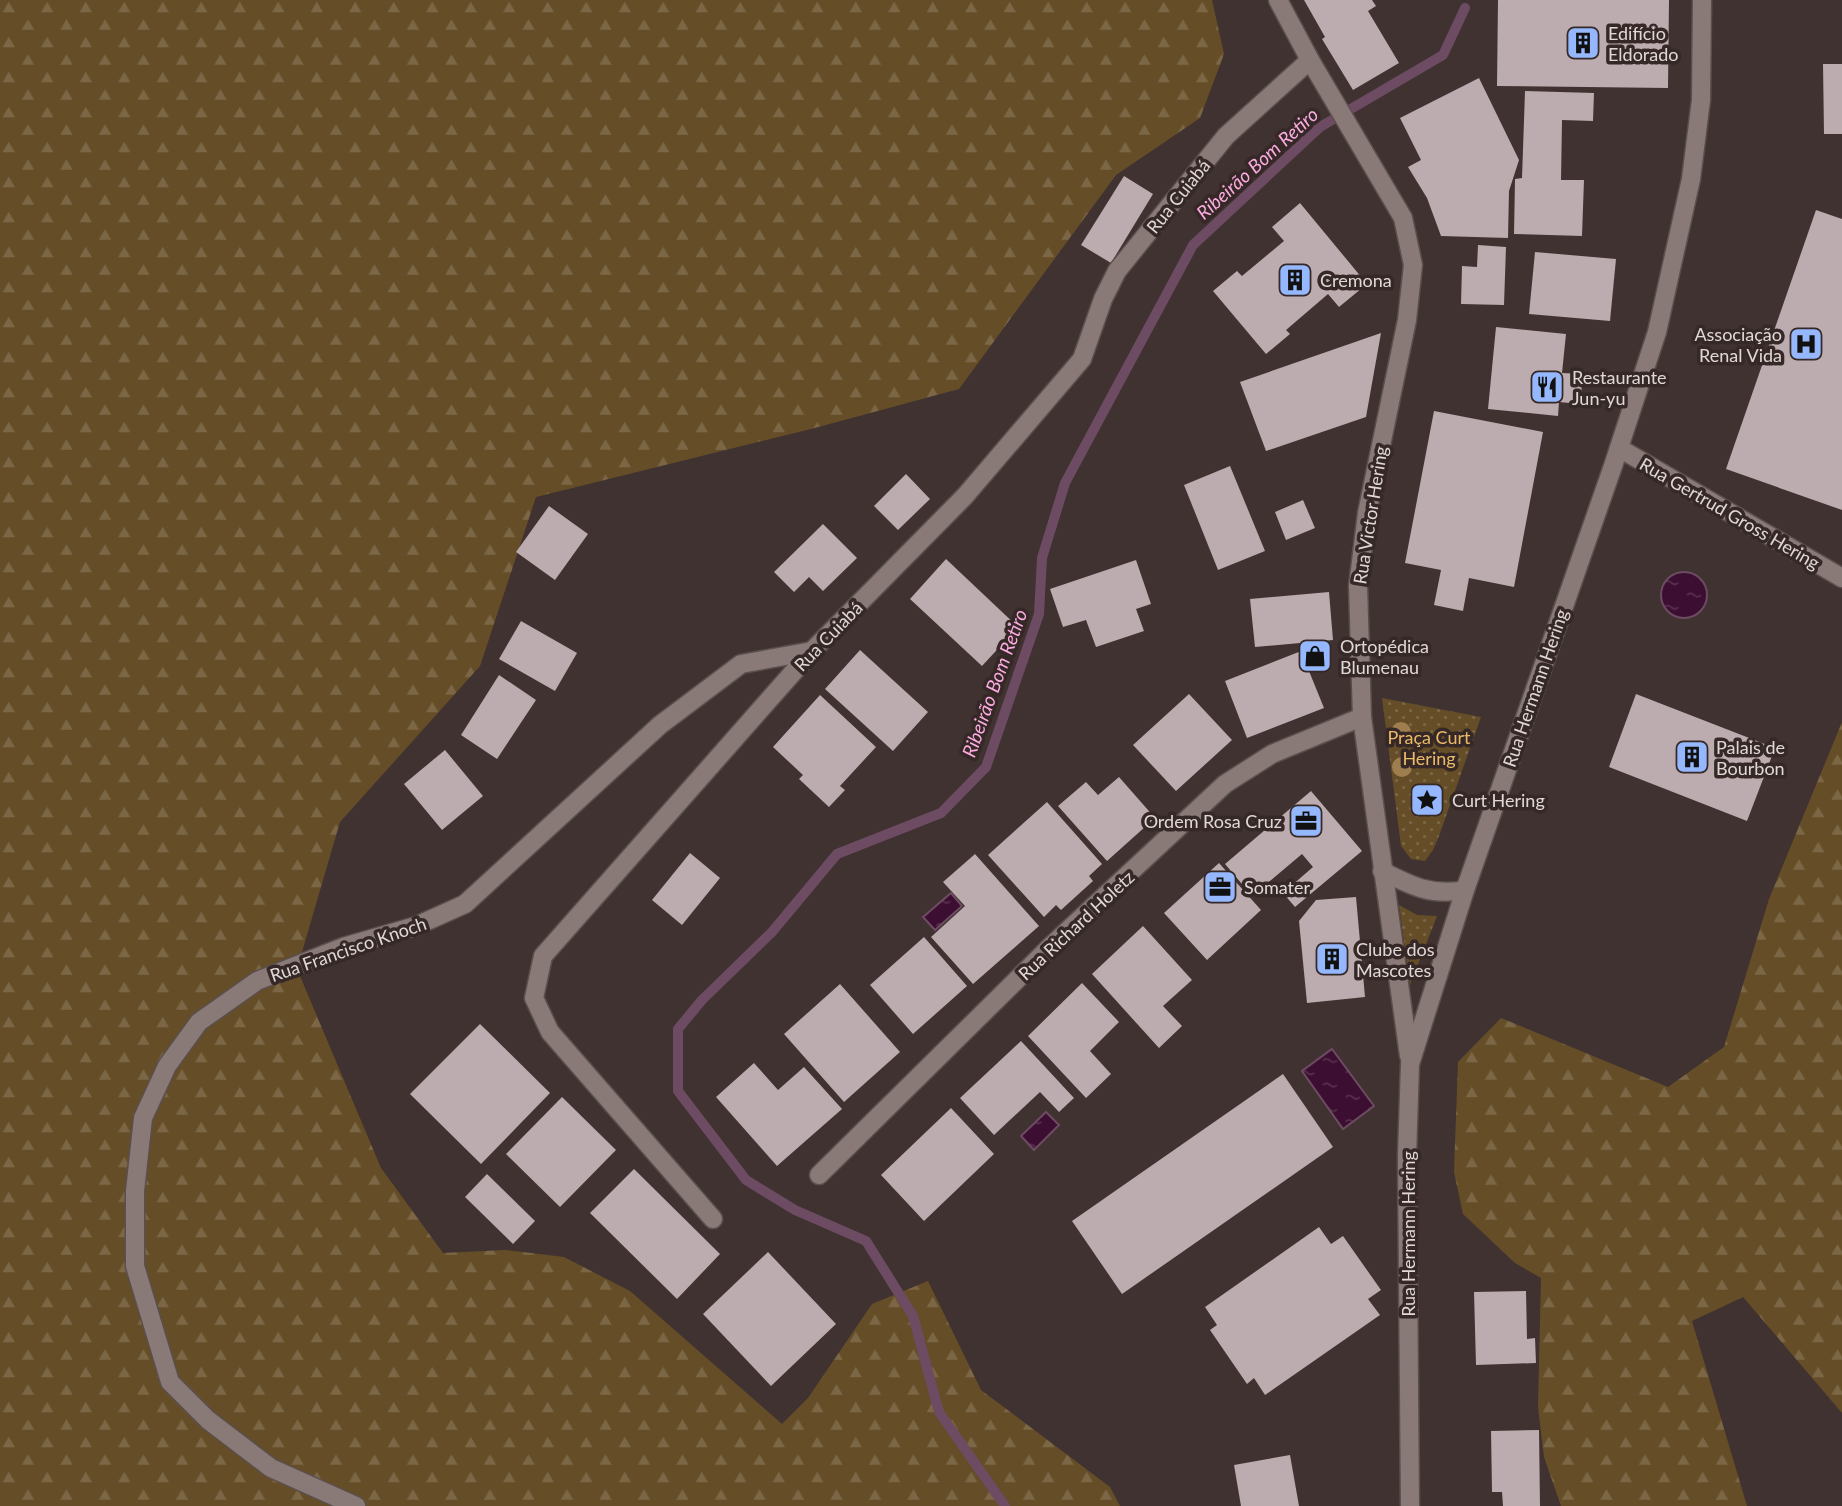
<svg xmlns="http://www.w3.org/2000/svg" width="1842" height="1506" viewBox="0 0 1842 1506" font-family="Lato,sans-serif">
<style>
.grass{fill:url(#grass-dots)}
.forest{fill:url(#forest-firs)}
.water{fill:url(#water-ripples);stroke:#6d4b62;stroke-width:2}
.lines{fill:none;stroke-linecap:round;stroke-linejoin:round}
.stream{stroke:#6d4b62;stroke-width:10}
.building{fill:#bcabaf}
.minor-casing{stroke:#5a4f4d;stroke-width:21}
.tertiary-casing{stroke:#5a4f4d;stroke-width:21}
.minor{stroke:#897a77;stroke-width:18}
.tertiary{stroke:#897a77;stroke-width:18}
.tree{fill:#9e7d4f}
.labels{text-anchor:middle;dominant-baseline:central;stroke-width:7;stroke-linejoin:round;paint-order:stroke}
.poi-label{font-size:18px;fill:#e0d8d6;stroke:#352826;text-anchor:start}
.street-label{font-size:18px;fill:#e0d8d6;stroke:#352826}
.park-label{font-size:18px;fill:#ecbb69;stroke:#352826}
.water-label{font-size:19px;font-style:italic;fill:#fbace2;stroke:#352826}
</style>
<defs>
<pattern id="grass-dots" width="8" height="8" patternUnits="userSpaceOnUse" patternTransform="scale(1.75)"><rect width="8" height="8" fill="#654e27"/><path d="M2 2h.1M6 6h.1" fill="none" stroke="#7b6746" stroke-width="1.8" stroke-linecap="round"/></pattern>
<pattern id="forest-firs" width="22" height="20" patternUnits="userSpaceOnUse" patternTransform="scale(1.75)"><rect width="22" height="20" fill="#654e27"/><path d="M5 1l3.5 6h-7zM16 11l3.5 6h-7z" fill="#7b6746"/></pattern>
<pattern id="water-ripples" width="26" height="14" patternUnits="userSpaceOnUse" patternTransform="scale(1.75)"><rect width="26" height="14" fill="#3c0e31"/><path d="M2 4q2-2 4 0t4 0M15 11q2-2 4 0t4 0" fill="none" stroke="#58304e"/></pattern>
</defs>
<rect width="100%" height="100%" fill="#3f3230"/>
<g class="grass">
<polygon points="1382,698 1481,717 1439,836 1433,850 1425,861 1411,859 1401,846"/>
<polygon points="1399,905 1417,915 1437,916 1410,985"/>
</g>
<g class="forest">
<polygon points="0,0 1212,0 1224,54 1200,118 1116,175 959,389 811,429 536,497 480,666 340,822 297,969 381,1168 443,1253 505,1250 564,1257 630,1291 782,1424 808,1398 872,1304 928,1281 981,1390 1110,1487 1120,1506 0,1506"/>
<polygon points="1842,722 1842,1413 1743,1297 1692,1321 1747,1506 1561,1506 1544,1457 1538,1407 1541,1278 1515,1263 1463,1214 1454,1172 1458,1062 1501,1018 1668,1087 1724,1047 1769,899"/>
</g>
<g class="water">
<circle cx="1684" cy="595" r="23"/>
<polygon points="951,893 962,906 935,930 923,917"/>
<polygon points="1332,1049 1374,1106 1343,1129 1302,1071"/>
<polygon points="1046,1112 1059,1125 1034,1150 1021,1136"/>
</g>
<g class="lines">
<polyline class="stream" points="1005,1506 939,1412 913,1316 866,1241 795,1210 746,1180 678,1091 678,1029 702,1000 772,932 837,854 941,813 986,767 1039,614 1042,558 1065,483 1193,245 1320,127 1443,55 1465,8"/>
</g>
<g class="building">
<polygon points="1304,0 1372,0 1376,6 1368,11 1399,63 1353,90 1322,39 1325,37"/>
<polygon points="1498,0 1669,0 1668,88 1497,86"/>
<polygon points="1823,64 1842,64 1842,134 1824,134"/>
<polygon points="1479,78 1519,160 1509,191 1508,238 1441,236 1427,198 1408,167 1421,160 1400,118"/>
<polygon points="1525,91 1594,93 1593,121 1562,120 1561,180 1584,180 1582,236 1514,234 1515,179 1522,178"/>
<polygon points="1124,176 1153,194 1111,263 1081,245"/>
<polygon points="1300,203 1367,284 1339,307 1328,294 1286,330 1290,334 1266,354 1213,291 1237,271 1242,276 1284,241 1272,227"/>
<polygon points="1816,210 1842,219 1842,510 1726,469"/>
<polygon points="1478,245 1506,247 1504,305 1461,304 1462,266 1477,267"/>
<polygon points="1535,252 1616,259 1610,321 1529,314"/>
<polygon points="1496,327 1566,334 1562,373 1583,374 1580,404 1559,402 1558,416 1488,409"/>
<polygon points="1381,333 1366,417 1266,451 1240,382"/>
<polygon points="1434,411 1543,432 1514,587 1469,578 1463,611 1434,605 1441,570 1405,563"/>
<polygon points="1230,466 1265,551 1218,570 1184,485"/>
<polygon points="906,474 930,499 898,530 874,506"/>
<polygon points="1303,500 1315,528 1286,540 1275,512"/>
<polygon points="549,506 588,534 555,580 516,552"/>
<polygon points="823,524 857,558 823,591 809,577 794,592 774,572"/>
<polygon points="946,559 1018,627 982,666 910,599"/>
<polygon points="1136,560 1151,604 1136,609 1144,631 1096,647 1086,620 1063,627 1050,589"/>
<polygon points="1329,592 1333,640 1255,647 1250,599"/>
<polygon points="521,621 577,653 555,691 499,659"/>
<polygon points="1319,644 1327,665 1309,671 1324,708 1247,738 1225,681"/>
<polygon points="860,650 928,712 893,751 825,689"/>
<polygon points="499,675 536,700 497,759 461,735"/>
<polygon points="1189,694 1232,740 1176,791 1133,745"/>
<polygon points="1636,694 1775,748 1747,821 1609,767"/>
<polygon points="820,695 876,747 840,786 845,790 829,807 799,779 803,775 773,747"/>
<polygon points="445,750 483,796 442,830 404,784"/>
<polygon points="1119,777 1155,818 1107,861 1058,806 1086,782 1098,795"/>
<polygon points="1311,791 1362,851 1295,907 1283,893 1313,867 1302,854 1252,896 1225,864"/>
<polygon points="1047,802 1102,864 1089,876 1093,881 1061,910 1056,905 1044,917 988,855"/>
<polygon points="690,853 720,878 682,925 652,900"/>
<polygon points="975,854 1039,926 973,984 931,937 965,906 943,882"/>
<polygon points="1219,863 1261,910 1207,960 1164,913"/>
<polygon points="1356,897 1365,997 1307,1003 1299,921 1316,900"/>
<polygon points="1143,926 1192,980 1163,1006 1182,1026 1159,1048 1092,974"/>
<polygon points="924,937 967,986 913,1034 870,985"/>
<polygon points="1082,983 1119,1022 1090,1051 1111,1074 1086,1098 1028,1036"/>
<polygon points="840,984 900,1052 844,1102 784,1034"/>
<polygon points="480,1024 550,1093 481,1164 410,1094"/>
<polygon points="1021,1041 1074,1098 1059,1112 1040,1092 994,1135 960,1098"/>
<polygon points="754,1063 778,1090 804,1067 842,1109 777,1166 716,1097"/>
<polygon points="1283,1074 1333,1147 1122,1294 1072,1221"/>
<polygon points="562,1097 616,1150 560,1207 506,1154"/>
<polygon points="951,1108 994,1154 924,1221 881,1175"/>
<polygon points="634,1169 720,1254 677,1299 590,1213"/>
<polygon points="487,1174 535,1221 513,1244 465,1197"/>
<polygon points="1319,1227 1331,1244 1343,1236 1381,1290 1368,1299 1380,1315 1265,1395 1254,1378 1247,1384 1210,1330 1217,1325 1205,1307"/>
<polygon points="768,1252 836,1324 771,1386 703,1314"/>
<polygon points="1526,1291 1527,1339 1535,1338 1536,1363 1476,1365 1474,1292"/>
<polygon points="1539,1430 1540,1506 1503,1506 1502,1492 1492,1492 1491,1431"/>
<polygon points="1290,1455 1299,1506 1241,1506 1234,1465"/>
</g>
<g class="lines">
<defs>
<g id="minor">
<polyline points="1619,448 1842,578"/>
<polyline points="819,1175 1052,945 1225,784 1272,754 1362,717"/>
<polyline points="713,1219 550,1032 534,998 543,956 812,651 965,496 1082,359 1103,299 1117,271 1226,136 1310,60"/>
<polyline points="356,1506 271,1468 208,1420 170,1382 135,1266 135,1191 143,1118 167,1066 199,1022 257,981 343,947 416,926 465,904 660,725 741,664 812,651"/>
</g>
<g id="tertiary">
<polyline points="1278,0 1310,60 1403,218 1413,265 1407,320 1367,513 1358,586 1362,717 1409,1056"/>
<path d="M1382 871C1412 886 1430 896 1465 890"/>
<polyline points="1410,1506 1407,1156 1410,1064 1465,890 1613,466 1657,332 1691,179 1701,100 1702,0"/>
</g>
</defs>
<use href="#minor" class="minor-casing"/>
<use href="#tertiary" class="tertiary-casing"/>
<use href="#minor" class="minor"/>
<use href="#tertiary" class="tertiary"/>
</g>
<g class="tree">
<circle cx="1401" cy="732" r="10"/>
<circle cx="1402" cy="767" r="10"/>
</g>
<defs>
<symbol id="building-square" viewBox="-11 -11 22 22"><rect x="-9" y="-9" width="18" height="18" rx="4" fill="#95b7fd" stroke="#352826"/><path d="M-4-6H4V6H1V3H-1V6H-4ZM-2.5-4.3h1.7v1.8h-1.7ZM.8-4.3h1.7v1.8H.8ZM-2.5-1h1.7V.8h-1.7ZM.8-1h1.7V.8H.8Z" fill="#111"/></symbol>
<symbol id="hospital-square" viewBox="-11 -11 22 22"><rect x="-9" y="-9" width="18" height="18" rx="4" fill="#95b7fd" stroke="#352826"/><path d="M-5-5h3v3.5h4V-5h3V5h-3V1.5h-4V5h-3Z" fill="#111"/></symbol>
<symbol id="restaurant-square" viewBox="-11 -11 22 22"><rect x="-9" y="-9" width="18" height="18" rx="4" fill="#95b7fd" stroke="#352826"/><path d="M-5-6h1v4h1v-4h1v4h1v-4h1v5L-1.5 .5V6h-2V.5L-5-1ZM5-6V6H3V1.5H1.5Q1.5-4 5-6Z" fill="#111"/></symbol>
<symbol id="shop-square" viewBox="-11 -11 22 22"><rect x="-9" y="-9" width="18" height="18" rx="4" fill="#95b7fd" stroke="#352826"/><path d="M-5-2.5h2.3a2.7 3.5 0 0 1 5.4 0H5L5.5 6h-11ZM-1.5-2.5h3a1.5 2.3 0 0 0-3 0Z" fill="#111"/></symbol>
<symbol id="sight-square" viewBox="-11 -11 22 22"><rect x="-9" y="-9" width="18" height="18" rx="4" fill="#95b7fd" stroke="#352826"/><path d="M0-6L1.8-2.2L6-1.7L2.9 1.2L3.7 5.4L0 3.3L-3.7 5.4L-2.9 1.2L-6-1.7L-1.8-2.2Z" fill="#111"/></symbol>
<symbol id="office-square" viewBox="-11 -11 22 22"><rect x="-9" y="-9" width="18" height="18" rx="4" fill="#95b7fd" stroke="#352826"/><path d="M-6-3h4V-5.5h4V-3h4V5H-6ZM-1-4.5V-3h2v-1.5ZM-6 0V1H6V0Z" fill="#111"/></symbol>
</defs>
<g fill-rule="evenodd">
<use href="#building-square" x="1564" y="24" width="38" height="38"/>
<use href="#building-square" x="1276" y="261" width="38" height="38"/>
<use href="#hospital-square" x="1787" y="325" width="38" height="38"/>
<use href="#restaurant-square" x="1528" y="368" width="38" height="38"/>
<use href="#shop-square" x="1296" y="637" width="38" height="38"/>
<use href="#building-square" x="1673" y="738" width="38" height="38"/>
<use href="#sight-square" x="1408" y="781" width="38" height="38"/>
<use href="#office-square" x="1287" y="802" width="38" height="38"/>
<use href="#office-square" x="1201" y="868" width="38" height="38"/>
<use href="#building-square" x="1313" y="940" width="38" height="38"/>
</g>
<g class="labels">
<g class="poi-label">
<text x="1608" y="33">Edifício<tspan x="1608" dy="21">Eldorado</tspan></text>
<text x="1320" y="280">Cremona</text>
<text x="1782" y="334" text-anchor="end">Associação<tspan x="1782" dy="21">Renal Vida</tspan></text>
<text x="1572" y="377">Restaurante<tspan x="1572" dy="21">Jun-yu</tspan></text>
<text x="1340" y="646">Ortopédica<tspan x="1340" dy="21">Blumenau</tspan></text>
<text x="1716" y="747">Palais de<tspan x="1716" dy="21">Bourbon</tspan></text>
<text x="1452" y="800">Curt Hering</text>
<text x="1282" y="821" text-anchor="end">Ordem Rosa Cruz</text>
<text x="1244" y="887">Somater</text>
<text x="1356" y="949">Clube dos<tspan x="1356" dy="21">Mascotes</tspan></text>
</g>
<g class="street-label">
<text transform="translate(1178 196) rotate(-51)">Rua Cuiabá</text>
<text transform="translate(1730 513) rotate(30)">Rua Gertrud Gross Hering</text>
<text transform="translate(1370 515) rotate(-81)">Rua Victor Hering</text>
<text transform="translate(828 636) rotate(-46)">Rua Cuiabá</text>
<text transform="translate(1535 688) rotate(-71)">Rua Hermann Hering</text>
<text transform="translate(1076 925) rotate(-43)">Rua Richard Holetz</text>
<text transform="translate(348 949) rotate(-19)">Rua Francisco Knoch</text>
<text transform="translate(1408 1234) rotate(-90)">Rua Hermann Hering</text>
</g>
<g class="park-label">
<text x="1429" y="737">Praça Curt<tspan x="1429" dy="21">Hering</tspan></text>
</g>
<g class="water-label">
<text transform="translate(1257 163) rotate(-42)">Ribeirão Bom Retiro</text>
<text transform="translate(994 683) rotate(-70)">Ribeirão Bom Retiro</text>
</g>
</g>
</svg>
